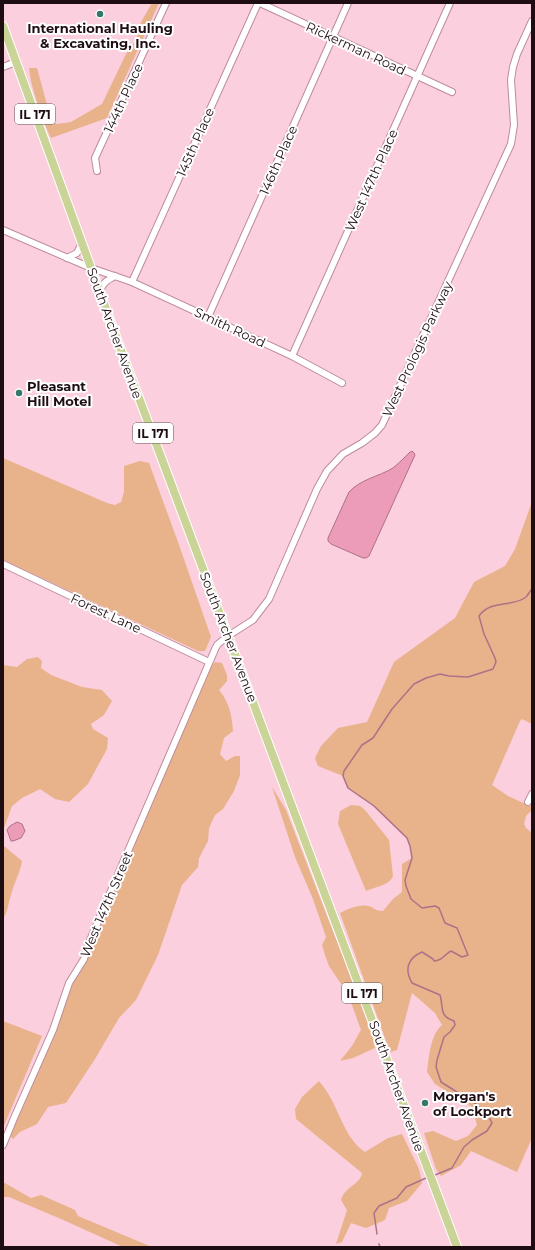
<svg xmlns="http://www.w3.org/2000/svg" width="535" height="1250" viewBox="0 0 535 1250" font-family="Montserrat,sans-serif">
<style>
.green{fill:#e8b28b}
.water{fill:#ec9cb8;stroke:#ae7187}
.lines{fill:none;stroke-linecap:round;stroke-linejoin:round}
.stream{stroke:#ae7187;stroke-width:1.5}
.minor-casing{stroke:#be8b9c;stroke-width:8}
.major-casing{stroke:#fff;stroke-width:10}
.minor{stroke:#fff;stroke-width:6}
.major{stroke:#cad497;stroke-width:8}
.poi-dot{fill:#357869;stroke:#fefefe;stroke-width:1.5}
.labels{text-anchor:middle;dominant-baseline:central;stroke-width:4;stroke-linejoin:round;paint-order:stroke}
.shield{fill:#fefefe;stroke:#62555a;stroke-width:1}
.shield-label{font-size:12px;font-weight:bold;fill:#1f0d14}
.poi-label{font-size:13px;font-weight:bold;fill:#1f0d14;stroke:#fefefe;text-anchor:start}
.street-label{font-size:13px;fill:#1f0d14;stroke:#fefefe}
</style>
<rect width="100%" height="100%" fill="#fbcfdd"/>
<g class="green">
<path d="M152 3H159L107 118 51 138C42 119 31 88 29 68H37L51 119 57 124 71 122 102 104 126 54 136 40 141 22Z"/>
<polygon points="3,458 107,503 115,505 121,502 124,492 124,466 140,461 149,463 178,542 211,637 205,651 198,651 3,560"/>
<path d="M532 502V724L522 719 520 721 492 785 508 796 532 807 531 811 526 816 524 824 526 828 532 833V1138L517 1172 471 1151 461 1165 441 1176 436 1169 424 1133 433 1131 456 1141 468 1136 477 1125 472 1107 435 1084 427 1072C429 1058 430 1035 442 1025L435 1013 412 993 397 1050 390 1052 340 913C348 909 359 904 368 906 375 907 373 911 383 911L393 899 402 892V864L412 858 410 846 407 838 401 832 374 806 348 788 343 776 318 766 315 758 321 746 338 728 367 722 394 662 455 618 474 582 505 566 515 549Z"/>
<path d="M38 657 42 661 41 668 51 675 82 687 102 690 112 701 104 715 91 724 93 729 108 738 107 749 88 784 69 802 55 799 40 789 22 798 12 806 3 831 4 846 22 861C20 873 14 883 11 895 8 903 8 912 3 919V665L17 667 27 659Z"/>
<path d="M215 662 222 663 227 675V681L219 690C229 702 232 715 233 731L224 738 220 754 226 761 235 756H240V775L234 791 223 809 215 815 209 828 208 841 199 858 198 867 182 885 158 955 136 1000 119 1018 95 1059 66 1103 48 1107 37 1124 20 1132 13 1139 9 1135 62 1006 207 672Z"/>
<polygon points="272,787 286,810 372,1032 375,1048 353,1058 340,1061 352,1046 361,1030 348,994 329,966 325,955 322,945 326,937 313,899 295,857"/>
<path d="M351 805 360 806 365 810 389 840 393 876C390 885 375 887 366 891L338 824 340 811Z"/>
<polygon points="3,1021 42,1036 3,1128"/>
<path d="M319 1081C323 1086 327 1091 330 1097 341 1116 346 1139 365 1152L388 1138 402 1134 419 1169 422 1183 407 1201 389 1208 385 1220 366 1228 351 1223 342 1242 336 1244 347 1210 341 1200C345 1186 360 1185 362 1173L296 1119 295 1109 302 1097Z"/>
<polygon points="3,1182 31,1198 41,1195 75,1210 78,1216 152,1247 123,1247 61,1219 9,1197 3,1197"/>
</g>
<g class="water">
<path d="M412 451 414 453 415 455 369 556 366 558H363L331 544 328 541V538L349 492C361 479 378 477 393 468 398 464 404 458 409 453Z"/>
<polygon points="17,822 22,824 25,831 21,838 13,841 11,841 7,830 10,826"/>
</g>
<g class="lines">
<g class="stream">
<path d="M435 1175 452 1168 464 1147 472 1140 487 1131 492 1123 488 1115 476 1104 441 1082 436 1067 437 1060 444 1037 450 1032 455 1025 454 1021C438 1016 444 1006 440 995L412 983C404 969 408 958 422 952L433 959 434 961C444 960 443 955 451 951L462 957 468 955 457 928 445 923 439 908 435 906 422 908 411 899 406 886 405 880 412 858 410 846 407 838 374 806 348 788 343 776 344 771 362 745 373 738 392 709 414 684 426 678 440 674 449 676 468 677 493 669 496 662 495 658 484 634 479 616C491 599 512 608 526 597 528 595 530 591 532 589"/>
<polyline points="377,1234 374,1213 379,1206 397,1198 406,1187 426,1178"/>
<polyline points="379,1244 380,1247"/>
</g>
<defs>
<g id="minor">
<polyline points="260,3 452,92"/>
<polyline points="3,67 16,62"/>
<polyline points="97,171 95,158 166,3"/>
<polyline points="3,230 91,268 132,282 292,356 342,383"/>
<polyline points="67,258 77,253 82,243"/>
<polyline points="132,282 258,3"/>
<path d="M100 293C102 283 106 281 115 276"/>
<polyline points="208,317 348,3"/>
<polyline points="292,356 450,3"/>
<polyline points="3,564 209,662"/>
<polyline points="528,802 532,794"/>
<polyline points="3,1145 14,1118 53,1030 69,983 84,959 88,945 119,872 216,647 218,644 228,636 253,620 269,599 317,489 327,471 343,454 362,443 375,433 382,425 387,414 511,144 514,125 511,80 513,67 517,54 532,21"/>
</g>
<polyline id="major" points="3,26 118,342 457,1247"/>
</defs>
<use href="#minor" class="minor-casing"/>
<use href="#major" class="major-casing"/>
<use href="#minor" class="minor"/>
<use href="#major" class="major"/>
</g>
<g class="poi-dot">
<circle cx="100" cy="14" r="4"/>
<circle cx="19" cy="393" r="4"/>
<circle cx="425" cy="1103" r="4"/>
</g>
<g class="labels">
<g class="shield">
<rect x="15" y="104" width="40" height="20" rx="3"/>
<rect x="133" y="423" width="40" height="20" rx="3"/>
<rect x="342" y="983" width="40" height="20" rx="3"/>
</g>
<g class="shield-label">
<text x="35" y="114">IL 171</text>
<text x="153" y="433">IL 171</text>
<text x="362" y="993">IL 171</text>
</g>
<g class="poi-label">
<text x="100" y="28" text-anchor="middle">International Hauling<tspan x="100" dy="15">&amp; Excavating, Inc.</tspan></text>
<text x="27" y="386">Pleasant<tspan x="27" dy="15">Hill Motel</tspan></text>
<text x="433" y="1096">Morgan's<tspan x="433" dy="15">of Lockport</tspan></text>
</g>
<g class="street-label">
<text transform="translate(356 48) rotate(25)">Rickerman Road</text>
<text transform="translate(123 98) rotate(-65)">144th Place</text>
<text transform="translate(195 142) rotate(-66)">145th Place</text>
<text transform="translate(278 160) rotate(-66)">146th Place</text>
<text transform="translate(371 180) rotate(-66)">West 147th Place</text>
<text transform="translate(230 327) rotate(25)">Smith Road</text>
<text transform="translate(115 333) rotate(70)">South Archer Avenue</text>
<text transform="translate(417 349) rotate(-65)">West Prologis Parkway</text>
<text transform="translate(106 613) rotate(25)">Forest Lane</text>
<text transform="translate(229 637) rotate(69)">South Archer Avenue</text>
<text transform="translate(106 904) rotate(-67)">West 147th Street</text>
<text transform="translate(397 1086) rotate(70)">South Archer Avenue</text>
</g>
</g>
<rect width="535" height="1250" fill="none" stroke="#1f0d14" stroke-width="8"/>
</svg>
